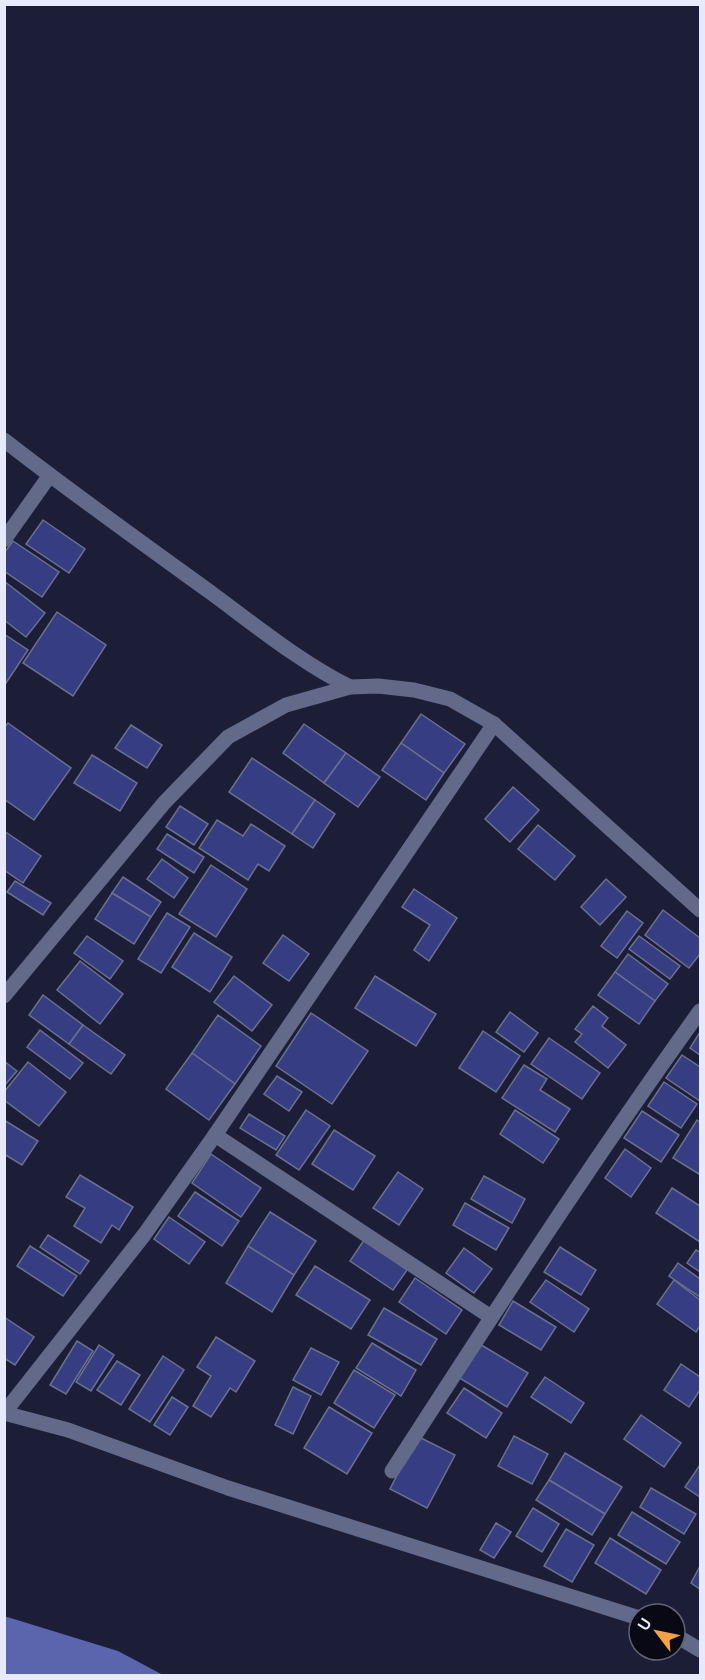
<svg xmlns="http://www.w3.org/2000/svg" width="705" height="1680" viewBox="0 0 705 1680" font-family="Overpass,sans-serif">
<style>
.water{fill:#5a65ad}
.building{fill:#363d82;stroke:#6a708d;stroke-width:1.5}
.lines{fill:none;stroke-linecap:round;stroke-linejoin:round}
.street{stroke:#626989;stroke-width:15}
</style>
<rect width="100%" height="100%" fill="#1b1e36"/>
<polygon class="water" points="4,1616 118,1651 163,1675 5,1675"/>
<g class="building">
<polygon points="43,520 85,549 69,573 26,544"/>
<polygon points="13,541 59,572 42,597 4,571 4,553"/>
<polygon points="4,581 45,613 26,637 4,620"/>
<polygon points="57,612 106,645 73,696 23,663"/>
<polygon points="4,634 28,650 4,686"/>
<polygon points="421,714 465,744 444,773 401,743"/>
<polygon points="8,723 71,768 34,820 4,799 4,728"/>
<polygon points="304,724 346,753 324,783 283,753"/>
<polygon points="131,725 162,745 147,768 115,748"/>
<polygon points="401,743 444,773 426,800 382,770"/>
<polygon points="346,753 380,777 358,807 324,783"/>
<polygon points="92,755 137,783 120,811 74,783"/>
<polygon points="252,758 315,800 292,834 229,792"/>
<polygon points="513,787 539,810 510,842 485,819"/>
<polygon points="315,800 335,814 313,848 292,834"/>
<polygon points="180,806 208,824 194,845 166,827"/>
<polygon points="217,820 243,836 251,824 285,846 269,871 258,864 248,880 199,848"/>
<polygon points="538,825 575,856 555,880 518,849"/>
<polygon points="4,831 41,856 23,883 4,870"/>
<polygon points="167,834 204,857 194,873 157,849"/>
<polygon points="162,859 188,878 174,898 147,879"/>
<polygon points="211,865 247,889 216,937 179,914"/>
<polygon points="123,877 161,902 151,917 112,893"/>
<polygon points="606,879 626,897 600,925 581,907"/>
<polygon points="15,881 51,903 43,915 7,892"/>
<polygon points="414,889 457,918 429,961 414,950 430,925 402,907"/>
<polygon points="112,893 151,917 134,944 95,919"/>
<polygon points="663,910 700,938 700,954 689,968 645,935"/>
<polygon points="627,911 643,923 617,958 601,946"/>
<polygon points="167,913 190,927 161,973 138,959"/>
<polygon points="194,933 232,957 210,992 172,967"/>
<polygon points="283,935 309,954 289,981 263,963"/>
<polygon points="87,936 123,961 110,979 74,953"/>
<polygon points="639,936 680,966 670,979 629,949"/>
<polygon points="628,954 668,984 655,1001 615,972"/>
<polygon points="80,961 123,994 100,1024 57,990"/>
<polygon points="615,972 655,1001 639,1024 598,995"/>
<polygon points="234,976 272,1005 252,1031 214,1002"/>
<polygon points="375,976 436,1014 416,1046 355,1008"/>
<polygon points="43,995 83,1025 69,1044 29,1015"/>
<polygon points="593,1006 608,1018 602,1026 626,1045 608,1068 575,1042 582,1034 575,1029"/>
<polygon points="510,1012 538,1033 524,1052 496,1032"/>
<polygon points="311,1013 368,1051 332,1104 276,1066"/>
<polygon points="218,1015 261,1046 235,1084 192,1053"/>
<polygon points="83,1025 125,1055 111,1074 69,1044"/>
<polygon points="40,1030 83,1063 70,1079 27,1047"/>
<polygon points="483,1031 520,1056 496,1092 459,1068"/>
<polygon points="700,1032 700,1055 690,1048"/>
<polygon points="549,1038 600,1073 582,1099 531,1064"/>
<polygon points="192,1053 235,1084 209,1120 166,1089"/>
<polygon points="682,1055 700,1067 700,1101 666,1078"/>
<polygon points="4,1061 17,1071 4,1086"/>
<polygon points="28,1062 66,1092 39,1126 4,1100 4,1092"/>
<polygon points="524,1065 547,1079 540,1090 570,1109 555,1132 502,1098"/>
<polygon points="277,1076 302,1092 289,1111 264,1094"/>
<polygon points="664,1082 697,1104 681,1128 648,1106"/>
<polygon points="306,1110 330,1126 299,1170 276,1155"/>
<polygon points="515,1110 559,1139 543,1163 500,1134"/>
<polygon points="642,1111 679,1135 661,1162 624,1138"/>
<polygon points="249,1114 285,1136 276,1150 240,1128"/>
<polygon points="4,1120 38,1141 22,1165 4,1154"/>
<polygon points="697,1120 700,1122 700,1171 699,1174 673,1158"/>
<polygon points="334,1130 375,1156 353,1190 312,1164"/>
<polygon points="625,1149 651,1168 631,1197 605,1178"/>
<polygon points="211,1154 261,1188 241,1217 192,1183"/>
<polygon points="398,1172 423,1189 399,1225 373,1208"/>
<polygon points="80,1175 133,1207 119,1230 112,1225 101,1243 74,1226 85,1208 66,1197"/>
<polygon points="484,1176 525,1199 512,1223 471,1199"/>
<polygon points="672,1188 700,1206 700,1242 656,1213"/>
<polygon points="195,1192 239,1221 222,1246 178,1216"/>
<polygon points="465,1203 509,1228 496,1250 453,1225"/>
<polygon points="270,1212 316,1241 294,1275 248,1246"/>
<polygon points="169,1217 205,1242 189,1264 154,1239"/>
<polygon points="48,1235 89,1261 80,1274 40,1247"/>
<polygon points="364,1240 407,1270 393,1290 350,1261"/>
<polygon points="30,1246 77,1276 63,1296 17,1266"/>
<polygon points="248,1246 294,1275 272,1312 226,1283"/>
<polygon points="560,1247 596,1270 581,1295 544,1272"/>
<polygon points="464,1248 492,1269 474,1293 446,1273"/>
<polygon points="696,1250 700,1252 700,1272 687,1263"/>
<polygon points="678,1263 700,1279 700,1297 669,1276"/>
<polygon points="315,1266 370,1300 351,1329 296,1295"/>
<polygon points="415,1278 462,1310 446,1334 399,1302"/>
<polygon points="546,1280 589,1309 574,1332 530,1302"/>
<polygon points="674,1280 700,1300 700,1326 696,1332 657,1304"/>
<polygon points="513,1301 556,1327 541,1350 499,1325"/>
<polygon points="384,1308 437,1339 421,1365 368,1335"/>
<polygon points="4,1317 34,1337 15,1365 4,1358"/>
<polygon points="216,1337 255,1361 236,1392 230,1388 211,1417 193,1406 211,1376 197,1367"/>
<polygon points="77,1341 93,1351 66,1394 50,1385"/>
<polygon points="372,1343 416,1370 401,1396 356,1368"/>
<polygon points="478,1343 528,1373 507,1407 458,1377"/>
<polygon points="99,1345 114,1355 91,1391 76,1382"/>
<polygon points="311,1348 339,1362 321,1395 293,1380"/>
<polygon points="163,1356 184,1370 150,1422 129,1409"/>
<polygon points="117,1361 140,1375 121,1405 97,1390"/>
<polygon points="681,1364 700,1377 700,1390 689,1407 664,1390"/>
<polygon points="354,1370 395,1395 374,1428 334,1403"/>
<polygon points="545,1377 584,1403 571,1423 531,1397"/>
<polygon points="293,1387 311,1396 293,1434 275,1425"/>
<polygon points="464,1388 502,1413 486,1438 447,1413"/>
<polygon points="172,1397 188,1407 170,1435 154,1425"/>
<polygon points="329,1407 372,1433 347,1474 304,1448"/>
<polygon points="641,1415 681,1443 664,1467 624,1439"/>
<polygon points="417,1436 455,1455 427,1508 390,1489"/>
<polygon points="514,1436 548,1454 532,1484 498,1466"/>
<polygon points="565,1453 622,1487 605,1514 549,1480"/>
<polygon points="700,1465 700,1497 685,1487"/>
<polygon points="549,1480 605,1514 592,1535 536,1500"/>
<polygon points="651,1488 696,1514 684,1534 640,1507"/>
<polygon points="533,1508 559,1524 542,1552 516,1536"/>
<polygon points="632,1512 680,1542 666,1564 618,1535"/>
<polygon points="496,1523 511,1532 494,1558 480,1550"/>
<polygon points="566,1529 594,1545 572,1582 544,1566"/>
<polygon points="610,1538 661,1570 646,1594 595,1563"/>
<polygon points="700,1566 700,1589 691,1583"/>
</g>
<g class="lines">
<g class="street">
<path d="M4 440C72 493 141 542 210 592 255 625 300 662 350 687"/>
<polyline points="4,540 50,475"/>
<polyline points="494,724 215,1135 144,1235 4,1413 68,1430 228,1488 639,1618"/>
<polyline points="4,996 164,803 228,737 286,705 350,687 378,686 414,690 450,699 494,724 700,910"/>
<polyline points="215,1135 491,1317"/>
<path d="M392 1471C492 1316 592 1161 700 1011"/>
<polyline points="675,1635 700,1650"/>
</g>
</g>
<rect width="705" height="1680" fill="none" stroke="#e6eafa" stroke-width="12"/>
<g transform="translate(657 1632) rotate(302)"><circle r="28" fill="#080914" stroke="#616370" stroke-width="1.5"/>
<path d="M0-4.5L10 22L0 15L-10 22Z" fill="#f5a246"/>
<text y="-9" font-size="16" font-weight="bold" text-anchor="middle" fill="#e6eafa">U</text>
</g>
</svg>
